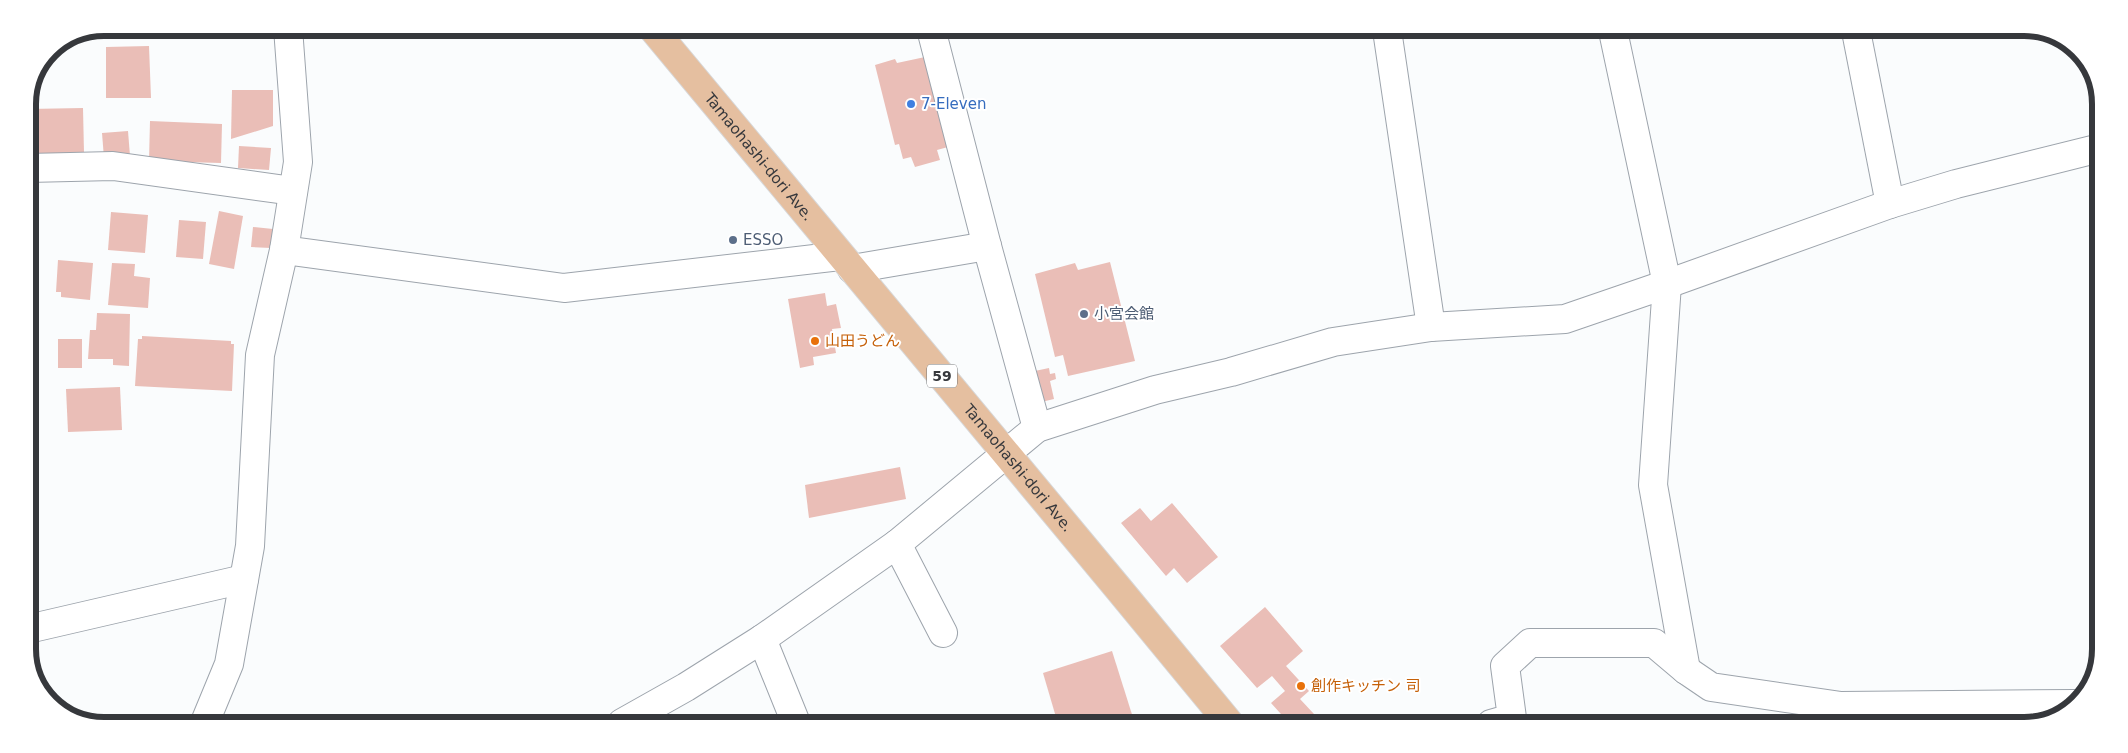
<svg xmlns="http://www.w3.org/2000/svg" width="2128" height="753" viewBox="0 0 2128 753" font-family="'DejaVu Sans','Noto Sans JP',sans-serif">
<style>
.building{fill:#eabeb7}
.lines{fill:none;stroke-linecap:round;stroke-linejoin:round}
.minor-casing{stroke:#9da4ac;stroke-width:30}
.major-casing{stroke:#d7d7d8;stroke-width:30}
.minor{stroke:#fff;stroke-width:28}
.major{stroke:#e5bfa0;stroke-width:28}
.shop-dot{fill:#3f7fe0;stroke:#fff;stroke-width:2}
.service-dot{fill:#5c6f8a;stroke:#fff;stroke-width:2}
.food-dot{fill:#e8710a;stroke:#fff;stroke-width:2}
.labels{text-anchor:middle;dominant-baseline:central;stroke-width:4;stroke-linejoin:round;paint-order:stroke}
.shield{fill:#fff;stroke:#727476;stroke-width:1}
.shield-label{font-size:14px;font-weight:bold;fill:#36383c}
.shop-label{font-size:15px;fill:#366cbe;stroke:#fff;text-anchor:start}
.street-label{font-size:15px;fill:#36383c;stroke:#fff}
.service-label{font-size:15px;fill:#4e5e75;stroke:#fff;text-anchor:start}
.food-label{font-size:15px;fill:#c56008;stroke:#fff;text-anchor:start}
.rim{fill:none;stroke:#36383c;stroke-width:6}
</style>
<rect width="100%" height="100%" fill="#fafcfd"/>
<g class="building">
<polygon points="149,46 151,98 106,98 106,47"/>
<polygon points="925,57 948,147 937,150 940,160 915,167 911,157 903,159 899,144 895,145 875,65 895,59 897,63"/>
<polygon points="232,90 273,90 273,126 231,139"/>
<polygon points="83,108 84,153 28,155 28,109"/>
<polygon points="150,121 222,124 221,163 149,161"/>
<polygon points="128,131 130,156 104,158 102,133"/>
<polygon points="239,146 271,148 269,170 238,168"/>
<polygon points="219,211 243,216 234,269 209,264"/>
<polygon points="111,212 148,215 145,253 108,250"/>
<polygon points="179,220 206,222 203,259 176,257"/>
<polygon points="253,227 273,229 271,248 251,247"/>
<polygon points="58,260 93,263 90,300 61,297 61,292 56,292"/>
<polygon points="1110,262 1135,361 1068,376 1063,355 1055,357 1035,274 1075,263 1078,270"/>
<polygon points="112,263 135,264 134,276 150,278 148,308 108,305"/>
<polygon points="825,293 827,306 836,304 841,328 832,329 836,353 813,357 814,365 800,368 788,299"/>
<polygon points="97,313 130,314 129,366 113,365 113,359 88,359 90,330 96,330"/>
<polygon points="142,336 231,341 231,344 234,344 232,391 135,386 138,339 142,339"/>
<rect x="58" y="339" width="24" height="29"/>
<polygon points="1049,368 1050,374 1055,373 1056,379 1050,381 1054,399 1037,403 1030,372"/>
<polygon points="32,375 37,418 28,419 28,376"/>
<polygon points="120,387 122,430 68,432 66,389"/>
<polygon points="900,467 906,499 809,518 805,485"/>
<polygon points="1172,503 1218,557 1187,583 1174,568 1166,576 1121,523 1140,508 1151,521"/>
<polygon points="1265,607 1303,651 1286,666 1309,691 1300,699 1314,714 1303,724 1290,724 1271,703 1285,691 1272,676 1257,688 1220,646"/>
<polygon points="1112,651 1135,724 1058,724 1043,673"/>
</g>
<g class="lines">
<defs>
<g id="minor">
<polyline points="931,29 987,246 1037,428"/>
<polyline points="1387,30 1431,327"/>
<polyline points="1613,31 1667,284 1653,485 1686,670"/>
<polyline points="1856,31 1890,204"/>
<polyline points="28,168 113,166 293,191"/>
<polyline points="284,250 564,288 840,256"/>
<polyline points="852,269 987,246"/>
<polyline points="897,544 943,633"/>
<polyline points="28,629 244,579"/>
<polyline points="762,639 796,723"/>
<polyline points="205,722 229,664 250,546 260,355 284,250 298,162 288,28"/>
<polyline points="622,723 686,687 762,639 897,544 1037,428 1155,390 1231,372 1333,342 1431,327 1565,319 1667,284 1890,204 1956,184 2100,148"/>
<polyline points="1491,724 1512,718 1505,666 1530,643 1654,643 1686,670 1711,687 1841,706 2075,704"/>
</g>
<g id="major">
<path id="s1" d="M653 29C844 261 1039 491 1230 724"/>
</g>
</defs>
<use href="#minor" class="minor-casing"/>
<use href="#major" class="major-casing"/>
<use href="#minor" class="minor"/>
<use href="#major" class="major"/>
</g>
<circle class="shop-dot" cx="911" cy="104" r="5"/>
<g class="service-dot">
<circle cx="733" cy="240" r="5"/>
<circle cx="1084" cy="314" r="5"/>
</g>
<g class="food-dot">
<circle cx="815" cy="341" r="5"/>
<circle cx="1301" cy="686" r="5"/>
</g>
<g class="labels">
<rect class="shield" x="927" y="364.5" width="30" height="23" rx="4"/>
<g class="shield-label">
<text x="942" y="376">59</text>
</g>
<g class="shop-label">
<text x="921" y="104">7-Eleven</text>
</g>
<g class="street-label">
<text stroke="none"><textPath href="#s1" startOffset="166">Tamaohashi-dori Ave.</textPath></text>
<text stroke="none"><textPath href="#s1" startOffset="571">Tamaohashi-dori Ave.</textPath></text>
</g>
<g class="service-label">
<text x="743" y="240">ESSO</text>
<text x="1094" y="314">小宮会館</text>
</g>
<g class="food-label">
<text x="825" y="341">山田うどん</text>
<text x="1311" y="686">創作キッチン 司</text>
</g>
</g>
<path d="M0 0H2128V753H0ZM104 36H2024A68 68 0 0 1 2092 104V649A68 68 0 0 1 2024 717H104A68 68 0 0 1 36 649V104A68 68 0 0 1 104 36Z" fill="#fff" fill-rule="evenodd"/>
<path class="rim" d="M104 36H2024A68 68 0 0 1 2092 104V649A68 68 0 0 1 2024 717H104A68 68 0 0 1 36 649V104A68 68 0 0 1 104 36Z"/>
</svg>
